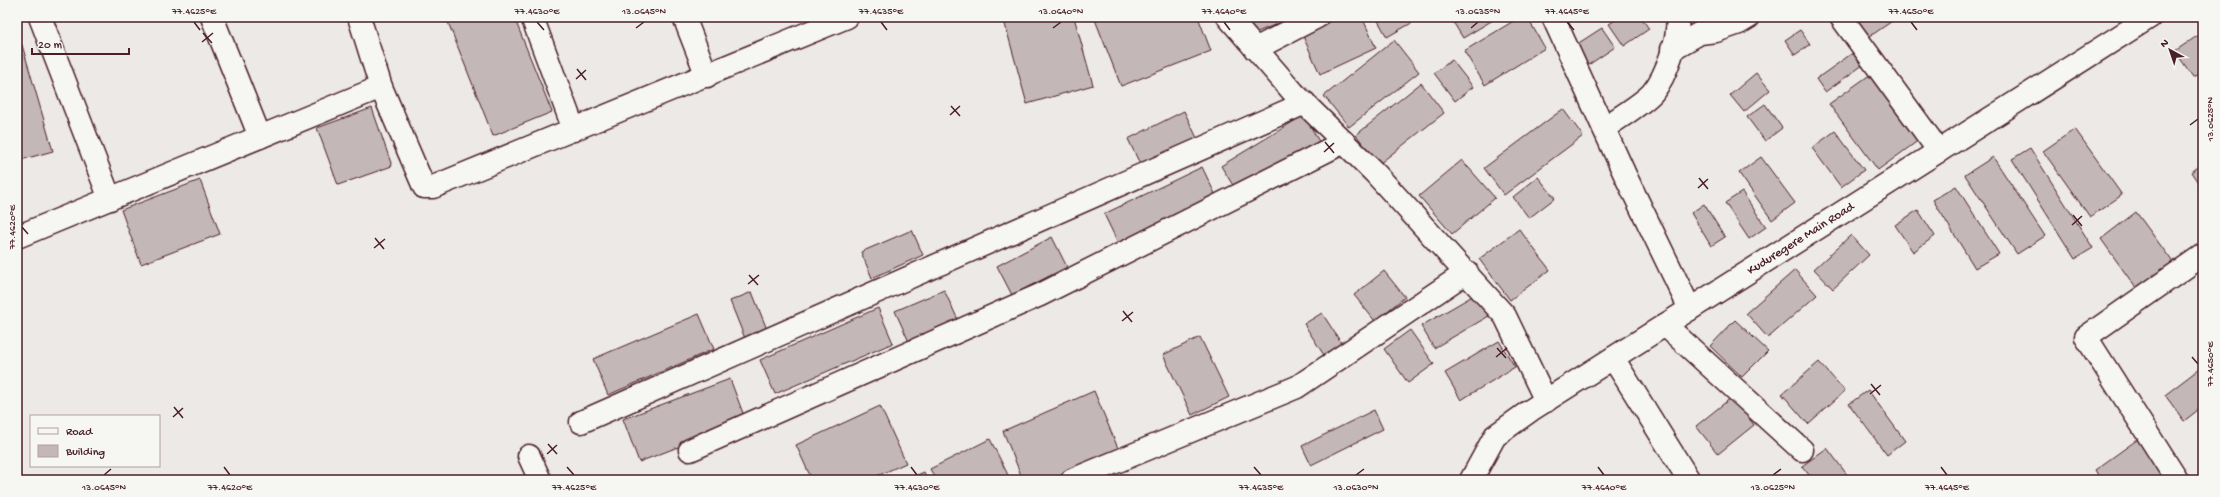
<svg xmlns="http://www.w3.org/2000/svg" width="2220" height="497" viewBox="0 0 2220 497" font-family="'Gochi Hand',sans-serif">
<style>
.building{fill:#c4b7b7;stroke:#4a1f2b}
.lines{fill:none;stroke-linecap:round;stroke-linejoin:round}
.minor-casing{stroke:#4a1f2b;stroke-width:25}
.minor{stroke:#f6f6f2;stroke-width:22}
.ticks{fill:none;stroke:#4a1f2b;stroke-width:1.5}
.labels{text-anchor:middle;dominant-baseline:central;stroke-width:4;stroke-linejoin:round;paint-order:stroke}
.street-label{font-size:13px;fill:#4a1f2b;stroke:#f6f6f2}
.neatline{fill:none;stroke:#4a1f2b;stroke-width:1.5}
.ticks-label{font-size:10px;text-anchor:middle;fill:#4a1f2b}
</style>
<rect width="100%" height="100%" fill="#ece9e6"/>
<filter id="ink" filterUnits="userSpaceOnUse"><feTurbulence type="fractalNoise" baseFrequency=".025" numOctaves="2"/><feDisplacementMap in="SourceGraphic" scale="8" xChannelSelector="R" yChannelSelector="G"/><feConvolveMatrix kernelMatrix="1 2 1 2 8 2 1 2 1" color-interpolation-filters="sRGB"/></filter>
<g filter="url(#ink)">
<g class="building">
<polygon points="446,17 514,17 552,112 493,136"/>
<polygon points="1003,17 1074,17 1093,85 1027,104"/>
<polygon points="1094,17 1198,17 1211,51 1121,86"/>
<polygon points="1245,17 1295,17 1252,34"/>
<polygon points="1339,17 1362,17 1376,48 1320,74 1302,34"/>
<polygon points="1376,17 1422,17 1387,37"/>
<polygon points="1450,17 1498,17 1463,38"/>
<polygon points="1520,17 1527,17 1545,48 1485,85 1464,51"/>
<polygon points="1620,17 1641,17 1649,29 1624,46 1609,24"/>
<polygon points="1855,17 1898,17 1869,37"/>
<polygon points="1602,28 1615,47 1587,66 1574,46"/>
<polygon points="1800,30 1810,44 1795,55 1785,40"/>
<polygon points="2203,32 2203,71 2193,77 2175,51"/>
<polygon points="1394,40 1419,72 1349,127 1324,96"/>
<polygon points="22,45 53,151 17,161 17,46"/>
<polygon points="1854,52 1863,65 1825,92 1816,79"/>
<polygon points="1452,60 1473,87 1455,101 1434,73"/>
<polygon points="1756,73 1770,90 1744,112 1730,95"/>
<polygon points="1871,74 1919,140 1878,170 1829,104"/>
<polygon points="1421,83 1444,113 1379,164 1356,135"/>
<polygon points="1765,104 1782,128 1765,141 1747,117"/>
<polygon points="372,108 392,166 338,185 317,128"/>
<polygon points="1563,109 1583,136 1504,195 1484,168"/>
<polygon points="1184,111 1198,140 1142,168 1128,139"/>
<polygon points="1304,115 1321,145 1239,195 1221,166"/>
<polygon points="2075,129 2122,195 2090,217 2043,151"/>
<polygon points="1835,131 1864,170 1841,187 1812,148"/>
<polygon points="2030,148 2093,248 2075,259 2012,159"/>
<polygon points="1761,157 1795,203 1772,220 1739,173"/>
<polygon points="1993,157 2045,236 2017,254 1965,175"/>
<polygon points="1462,160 1495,198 1452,234 1419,196"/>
<polygon points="2203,164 2203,190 2191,172"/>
<polygon points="1202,167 1216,196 1118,243 1104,214"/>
<polygon points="1538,177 1555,198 1529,218 1513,197"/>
<polygon points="200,180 220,234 141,264 121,210"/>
<polygon points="1956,186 1999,254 1975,268 1933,200"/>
<polygon points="1742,192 1766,227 1749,239 1725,203"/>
<polygon points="1704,204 1725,237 1711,246 1691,213"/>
<polygon points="1918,210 1935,236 1913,252 1895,225"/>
<polygon points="2136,212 2175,265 2138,291 2101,239"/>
<polygon points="1519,229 1550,270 1510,300 1479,259"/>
<polygon points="912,230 923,255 872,278 861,252"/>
<polygon points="1851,235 1869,255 1833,289 1814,269"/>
<polygon points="1052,237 1067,267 1012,295 997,266"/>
<polygon points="1795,270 1817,295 1768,338 1746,313"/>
<polygon points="1384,271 1405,297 1375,321 1354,295"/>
<polygon points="944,290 959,322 910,344 895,311"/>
<polygon points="752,292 768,332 746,341 730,301"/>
<polygon points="1476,294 1489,316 1434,348 1421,326"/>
<polygon points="878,308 893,343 775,394 760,360"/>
<polygon points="1322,313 1347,352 1329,363 1304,324"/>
<polygon points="699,314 714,349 608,395 593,359"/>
<polygon points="1735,320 1768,351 1742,377 1710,346"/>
<polygon points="1410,330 1434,364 1408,383 1384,349"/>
<polygon points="1200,337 1229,397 1192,415 1163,355"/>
<polygon points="1499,341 1515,367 1461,400 1445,373"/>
<polygon points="1819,362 1845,391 1808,424 1782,394"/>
<polygon points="2203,366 2203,406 2184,421 2165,395"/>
<polygon points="730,379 746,421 639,462 623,419"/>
<polygon points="1868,390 1905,441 1887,455 1849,404"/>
<polygon points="1094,391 1120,453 1058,480 1023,480 1003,431"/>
<polygon points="1732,397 1754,425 1718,454 1696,426"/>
<polygon points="880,406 906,463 868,480 812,480 796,445"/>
<polygon points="1374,410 1383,429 1311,465 1302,446"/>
<polygon points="2141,437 2166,472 2154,480 2101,480 2095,470"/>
<polygon points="990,439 1010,479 936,480 930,469"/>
<polygon points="1827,448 1851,480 1813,480 1802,466"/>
<polygon points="924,472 927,480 906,480"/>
<polygon points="1176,476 1177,480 1164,480"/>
</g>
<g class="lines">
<defs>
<g id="minor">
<polyline points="40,17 110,199"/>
<polyline points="212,17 260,137"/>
<polyline points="359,17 381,87"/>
<polyline points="532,17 574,130"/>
<polyline points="684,17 707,76"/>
<polyline points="1228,17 1294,93 1375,173 1505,316 1546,401"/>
<polyline points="1553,17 1626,177 1690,309"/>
<polyline points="1841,17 1939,151"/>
<polyline points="1255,49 1317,17"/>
<polyline points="1672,49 1700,33 1716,31 1739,23 1749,17"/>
<path d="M1604 128C1617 119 1644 103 1653 92 1666 76 1680 37 1677 17"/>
<polyline points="17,237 381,87 424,187 433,187 847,17"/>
<polyline points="1665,325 1802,450"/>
<polyline points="1613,358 1689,480"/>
<polyline points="581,422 1305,103"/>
<polyline points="690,450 1040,295 1344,142"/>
<polyline points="529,456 540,480"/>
<polyline points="1072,480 1297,387 1467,272"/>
<path id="s1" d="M1471 480 1495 436 1531 410 2150 17"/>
<polyline points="2177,480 2086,337 2203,255"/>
</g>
</defs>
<use href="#minor" class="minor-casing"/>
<use href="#minor" class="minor"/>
</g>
</g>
<path class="ticks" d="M194 22 200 30M537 22 544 30M881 22 887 30M1224 22 1230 30M1567 22 1574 30M1911 22 1917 30M636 28 644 22M1053 28 1061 22M1471 28 1478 22M203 33 212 43M202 42 213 33M577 69 586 80M576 79 586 70M951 106 960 116M950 115 960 106M2190 125 2198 119M1325 142 1334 153M1324 152 1334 143M1699 178 1708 189M1698 188 1708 179M2073 215 2082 226M2072 225 2082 216M22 227 28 234M375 238 384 249M374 248 385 239M749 275 758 285M748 284 759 275M1123 311 1132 322M1122 321 1133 312M1497 348 1506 358M1496 357 1507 348M2192 357 2198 364M1871 384 1880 395M1870 394 1881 385M174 407 183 418M173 417 183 408M548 444 557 454M547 454 557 445M224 467 230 475M567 467 574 475M911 467 917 475M1254 467 1261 475M1598 467 1604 475M1941 467 1947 475M104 475 111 469M1356 475 1364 469M1773 475 1781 469"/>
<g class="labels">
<g class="street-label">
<text stroke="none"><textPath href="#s1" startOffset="414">Kuduregere Main Road</textPath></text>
</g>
</g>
<rect width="2220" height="497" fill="none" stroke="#f6f6f2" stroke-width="44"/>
<rect x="30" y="415" width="130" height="52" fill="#f6f6f2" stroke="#b1a0a2"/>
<rect x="38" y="428" width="20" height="6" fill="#f6f6f2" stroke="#b1a0a2"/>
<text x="66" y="435" font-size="12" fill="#4a1f2b">Road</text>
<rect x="38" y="445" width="20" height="12" fill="#c4b7b7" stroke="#b1a0a2"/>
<text x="66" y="455" font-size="12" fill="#4a1f2b">Building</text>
<g transform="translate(2170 50) rotate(320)" stroke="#f6f6f2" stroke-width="3" paint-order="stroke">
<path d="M0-3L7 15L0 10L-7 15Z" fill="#4a1f2b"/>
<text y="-6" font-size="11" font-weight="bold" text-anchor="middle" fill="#4a1f2b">N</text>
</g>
<path d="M32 48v6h97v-6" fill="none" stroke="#4a1f2b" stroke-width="2"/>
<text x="38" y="48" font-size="12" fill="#4a1f2b" stroke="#f6f6f2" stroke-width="3" paint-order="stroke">20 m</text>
<rect x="22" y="22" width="2176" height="453" class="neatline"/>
<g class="ticks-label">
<text x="194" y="14">77.4625°E</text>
<text x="537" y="14">77.4630°E</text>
<text x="644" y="14">13.0645°N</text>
<text x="881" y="14">77.4635°E</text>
<text x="1061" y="14">13.0640°N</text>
<text x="1224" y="14">77.4640°E</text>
<text x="1478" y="14">13.0635°N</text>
<text x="1567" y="14">77.4645°E</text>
<text x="1911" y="14">77.4650°E</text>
<text transform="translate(2209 119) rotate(-90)" y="4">13.0625°N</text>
<text transform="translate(11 227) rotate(-90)" y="4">77.4620°E</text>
<text transform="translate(2209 364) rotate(-90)" y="4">77.4650°E</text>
<text x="104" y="490">13.0645°N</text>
<text x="230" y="490">77.4620°E</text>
<text x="574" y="490">77.4625°E</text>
<text x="917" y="490">77.4630°E</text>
<text x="1261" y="490">77.4635°E</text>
<text x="1356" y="490">13.0630°N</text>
<text x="1604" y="490">77.4640°E</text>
<text x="1773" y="490">13.0625°N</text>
<text x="1947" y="490">77.4645°E</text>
</g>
</svg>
